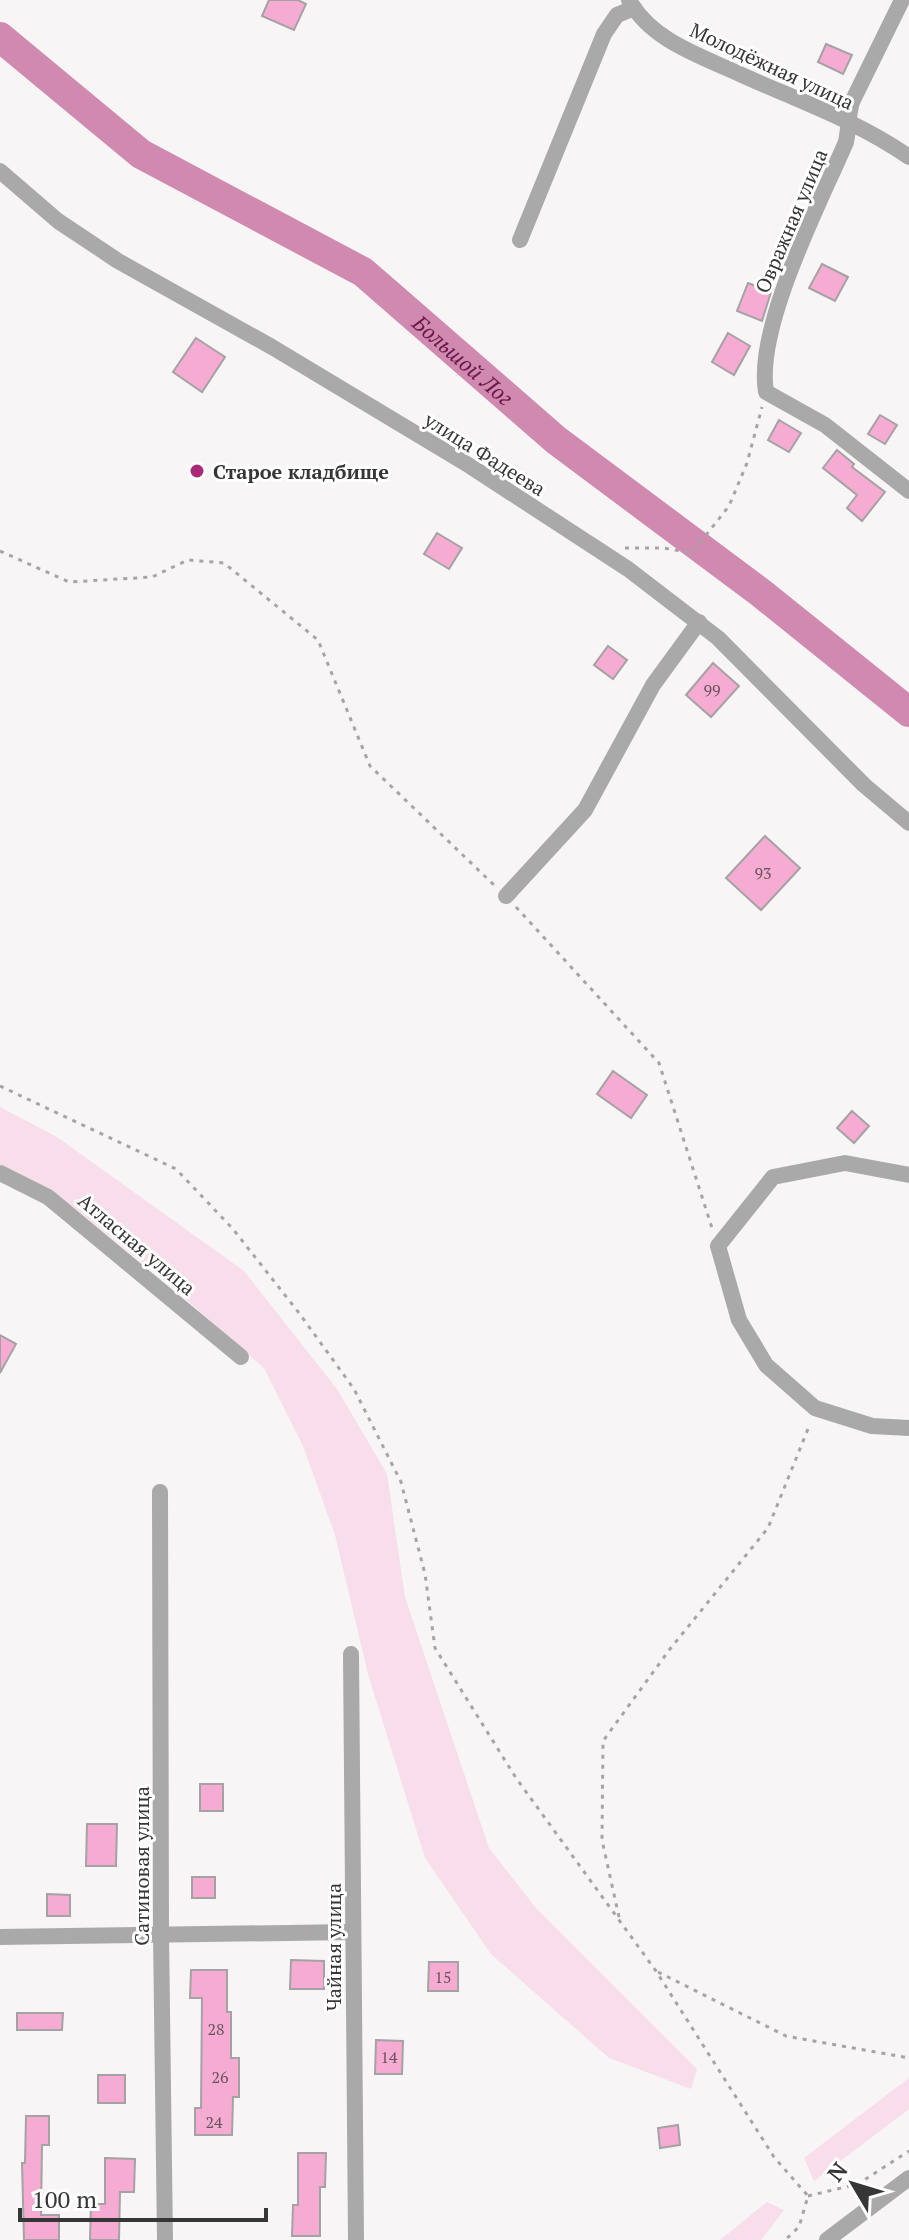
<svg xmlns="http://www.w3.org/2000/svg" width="909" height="2240" viewBox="0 0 909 2240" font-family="'PT Serif',serif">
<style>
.green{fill:#f8ddea}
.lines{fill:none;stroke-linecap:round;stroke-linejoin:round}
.river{stroke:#d18aaf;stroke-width:30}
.building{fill:#f6acd2;stroke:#a5a2a3;stroke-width:2}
.path{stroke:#a6a4a4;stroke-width:3;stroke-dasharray:4 6;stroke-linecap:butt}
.minor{stroke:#aaa9aa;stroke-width:16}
.poi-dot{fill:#a92978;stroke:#fff;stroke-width:3}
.labels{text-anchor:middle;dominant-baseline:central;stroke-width:6;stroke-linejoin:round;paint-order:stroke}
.number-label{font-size:16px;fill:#67545d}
.street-label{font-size:20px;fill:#373636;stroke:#fff}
.poi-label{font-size:20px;font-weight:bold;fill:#373636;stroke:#fff;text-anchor:start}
.water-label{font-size:22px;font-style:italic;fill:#6b174b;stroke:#fff}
</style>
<rect width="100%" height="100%" fill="#f8f5f6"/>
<g class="green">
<polygon points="0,1107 57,1137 244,1271 337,1389 387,1474 405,1597 489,1848 536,1908 697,2069 691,2089 609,2058 491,1954 425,1858 368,1674 335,1535 303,1446 264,1368 172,1287 76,1209 0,1165"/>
<polygon points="909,2078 909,2109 814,2181 804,2158"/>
<polygon points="767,2202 784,2210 761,2240 720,2240"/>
</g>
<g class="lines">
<path class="river" id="s1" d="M0 37 141 154 363 272 556 440 761 593 909 712"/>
</g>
<g class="building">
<polygon points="269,0 298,0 306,4 294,30 262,16"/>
<polygon points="826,44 852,55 843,74 818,62"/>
<polygon points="822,264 848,277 835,301 809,288"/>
<polygon points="748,283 771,292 762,321 737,311"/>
<polygon points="728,333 750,346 734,375 712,362"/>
<polygon points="196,338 225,357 202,392 173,372"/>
<polygon points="880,415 897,425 885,444 868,434"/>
<polygon points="779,420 801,433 789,452 768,440"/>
<polygon points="837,450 854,464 852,467 885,492 862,521 847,508 857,495 823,468"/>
<polygon points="437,533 462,548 449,569 424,554"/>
<polygon points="608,646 627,660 613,679 594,665"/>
<polygon points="713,663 739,686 711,717 686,695"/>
<polygon points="765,836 800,868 761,910 726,878"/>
<polygon points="613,1071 647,1095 631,1118 597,1094"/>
<polygon points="852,1111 869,1126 854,1143 837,1128"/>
<polygon points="0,1335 16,1344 0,1373"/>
<rect x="200" y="1784" width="23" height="27"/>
<polygon points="87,1824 117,1824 116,1866 86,1866"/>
<rect x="192" y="1877" width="23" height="21"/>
<polygon points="47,1894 70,1895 70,1916 47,1916"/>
<polygon points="291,1960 324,1961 324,1989 290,1989"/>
<polygon points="429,1962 458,1962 458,1991 428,1991"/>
<polygon points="191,1970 227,1970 227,2012 231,2012 231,2058 239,2058 239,2097 233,2097 232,2135 195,2135 195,2108 201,2108 202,1998 190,1998"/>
<polygon points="17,2013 63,2013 62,2030 17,2030"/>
<polygon points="376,2040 403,2041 402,2074 375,2074"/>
<rect x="98" y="2075" width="27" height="28"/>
<polygon points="26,2116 49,2116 49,2145 42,2145 41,2215 59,2215 59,2240 24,2240 22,2163 25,2163"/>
<polygon points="678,2125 680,2145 660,2148 658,2128"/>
<polygon points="298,2153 326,2153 325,2187 320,2187 320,2236 292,2236 293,2205 298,2205"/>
<polygon points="105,2158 135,2159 134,2192 120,2192 119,2240 90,2240 91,2204 105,2204"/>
</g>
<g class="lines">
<g class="path">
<polyline points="625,548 664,548 692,553 729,506 747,463 762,407"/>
<polyline points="0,551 69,582 152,577 188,560 224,563 318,640 370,766 494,885"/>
<polyline points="516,907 659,1063 712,1228"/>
<polyline points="0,1086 176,1169 233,1229 299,1313 354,1389 401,1482 425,1574 435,1648 516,1778 656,1971 774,2157 808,2196 799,2227 785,2240"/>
<polyline points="619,1917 602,1840 603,1741 670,1649 768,1528 810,1424"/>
<polyline points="658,1972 786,2036 909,2058"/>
<polyline points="808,2196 858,2184 909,2151"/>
</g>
<g class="minor">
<path d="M629 0C652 42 704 57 744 76 800 101 859 122 909 157"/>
<path d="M902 0 852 102C848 115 849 128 846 142 820 203 755 327 766 392L825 425 909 491"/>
<polyline points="0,171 58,221 118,261 272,347 470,466 628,569 718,638 864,785 909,823"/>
<polyline points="520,240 604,34 617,15 634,8"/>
<polyline points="506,896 585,810 653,685 699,622"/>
<polyline points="0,1173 48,1197 241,1357"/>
<polyline points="909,1175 845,1163 773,1177 718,1246 739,1320 766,1365 815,1408 872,1426 909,1428"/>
<polyline points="160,1492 161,1934 165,2240"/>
<polyline points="351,1654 356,2240"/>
<polyline points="0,1937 353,1932"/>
<polyline points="827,2240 909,2178"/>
</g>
</g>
<circle class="poi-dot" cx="197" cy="471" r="8"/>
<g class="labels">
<g class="number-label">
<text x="712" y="690">99</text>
<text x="763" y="873">93</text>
<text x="443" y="1977">15</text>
<text x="216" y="2029">28</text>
<text x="389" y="2057">14</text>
<text x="220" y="2077">26</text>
<text x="214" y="2122">24</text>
</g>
<g class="street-label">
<text transform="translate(772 66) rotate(25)">Молодёжная улица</text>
<text transform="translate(791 221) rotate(-67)">Овражная улица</text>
<text transform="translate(485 454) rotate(32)">улица Фадеева</text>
<text transform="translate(137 1244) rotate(40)">Атласная улица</text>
<text transform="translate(141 1866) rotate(-90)">Сатиновая улица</text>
<text transform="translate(333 1947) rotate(-90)">Чайная улица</text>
</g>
<g class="poi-label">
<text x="213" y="471">Старое кладбище</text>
</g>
<g class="water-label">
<text stroke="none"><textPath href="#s1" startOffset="568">Большой Лог</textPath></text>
</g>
</g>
<g transform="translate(853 2184) rotate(308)" stroke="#ffffff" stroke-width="6" paint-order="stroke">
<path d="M0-6L14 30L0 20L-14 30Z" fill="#373636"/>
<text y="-12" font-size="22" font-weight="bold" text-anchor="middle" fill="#373636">N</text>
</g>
<path d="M20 2208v12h246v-12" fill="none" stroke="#373636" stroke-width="4"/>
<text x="32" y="2208" font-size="24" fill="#373636" stroke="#ffffff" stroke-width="6" paint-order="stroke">100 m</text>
</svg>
